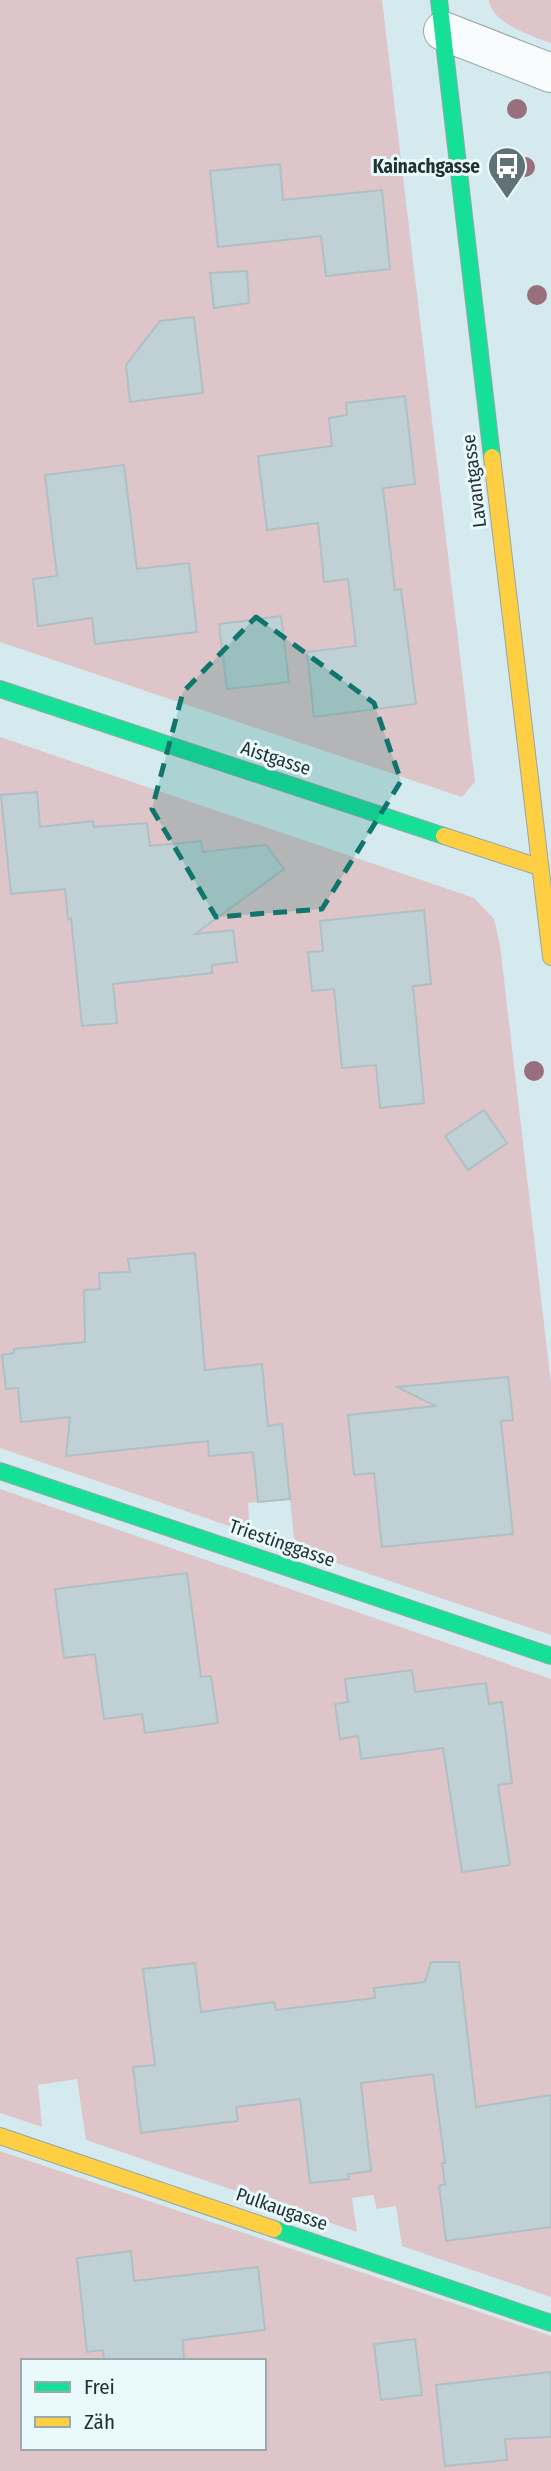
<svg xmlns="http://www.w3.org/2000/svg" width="551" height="2471" viewBox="0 0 551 2471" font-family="'Fira Sans Condensed',sans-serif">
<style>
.green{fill:#dec5c9;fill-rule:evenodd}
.building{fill:#bfd1d4;stroke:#aec0c3;stroke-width:2}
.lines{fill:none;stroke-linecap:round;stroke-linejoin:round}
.street-casing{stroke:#95a6a9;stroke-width:40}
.fast-casing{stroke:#95a6a9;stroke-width:18}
.slow-casing{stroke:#95a6a9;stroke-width:18}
.street{stroke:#f9fcfc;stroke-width:38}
.fast{stroke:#16e098;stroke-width:16}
.slow{stroke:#ffcf43;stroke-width:16}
.tree{fill:#986f7d}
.marked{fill:#0f766e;fill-opacity:0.2;stroke:#0f766e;stroke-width:5;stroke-dasharray:14 9;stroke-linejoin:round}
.labels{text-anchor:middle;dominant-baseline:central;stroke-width:6;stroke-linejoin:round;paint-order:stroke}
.poi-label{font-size:19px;font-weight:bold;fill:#223234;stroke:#eafafc;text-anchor:end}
.street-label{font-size:19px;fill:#223234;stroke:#eafafc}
</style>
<rect width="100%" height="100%" fill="#d4eaee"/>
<g class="green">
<polygon points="0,0 382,0 475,782 462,797 0,642"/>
<path d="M489 0H551V43C532 36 491 23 489 0Z"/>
<polygon points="0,737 474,898 494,919 500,945 551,1384 551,1635 295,1549 290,1499 248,1503 250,1533 0,1448"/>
<polygon points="0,1489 551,1679 551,2297 402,2246 396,2206 377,2209 373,2195 352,2198 357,2232 86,2140 77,2079 38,2085 42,2127 0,2113"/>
<path d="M0 2151 551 2336V2471H0ZM23 2361H264V2448H23Z"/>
</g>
<g class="building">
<polygon points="280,164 283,200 382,190 390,269 326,276 321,236 218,247 210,171"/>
<polygon points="247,271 249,303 214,308 210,273"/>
<polygon points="194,317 203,393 130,402 126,365 160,321"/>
<polygon points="405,396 415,484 383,488 395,590 401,589 416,704 314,717 307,652 356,646 348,579 324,582 318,523 267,530 258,456 332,446 329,418 347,415 346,403"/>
<polygon points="124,465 137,569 189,563 197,632 95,644 92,618 38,626 33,579 57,576 45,475"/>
<polygon points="281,616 289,682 227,689 219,624"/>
<polygon points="37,792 40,827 93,821 94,827 147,823 150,846 201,841 203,852 266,845 284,869 195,934 233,930 237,962 212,965 212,973 113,984 117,1023 82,1026 71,918 68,919 65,889 11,894 1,795"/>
<polygon points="424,910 431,984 413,986 424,1103 380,1108 376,1065 342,1068 334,989 312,991 308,952 323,951 320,921"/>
<polygon points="484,1110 507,1143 468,1170 445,1136"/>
<polygon points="195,1253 205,1370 262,1364 268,1426 282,1424 290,1499 258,1502 253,1452 209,1456 208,1441 66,1456 70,1417 21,1422 18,1388 6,1389 2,1355 14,1353 14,1349 85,1342 84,1290 100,1289 99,1273 130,1272 128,1259"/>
<polygon points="508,1377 513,1420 501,1421 513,1534 382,1547 374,1473 354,1475 348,1415 436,1406 397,1387"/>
<polygon points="187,1573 201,1677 211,1676 218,1723 145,1733 142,1714 104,1719 95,1654 64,1658 55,1589"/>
<polygon points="412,1670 415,1692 486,1683 489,1704 502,1702 512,1783 498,1785 510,1865 462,1872 443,1748 361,1759 358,1736 340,1739 335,1704 348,1702 345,1679"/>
<polygon points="431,1962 459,1962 476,2107 551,2095 551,2227 446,2241 439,2186 445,2184 442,2163 445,2163 433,2074 361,2083 371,2171 348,2174 349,2179 310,2183 300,2099 236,2107 238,2121 141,2133 133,2067 155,2065 143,1969 195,1963 201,2012 274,2002 276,2010 375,1998 374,1988 425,1982"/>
<polygon points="131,2251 134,2281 258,2267 265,2330 183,2340 184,2361 104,2361 103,2350 87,2352 77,2258"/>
<polygon points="415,2339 422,2395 381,2400 374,2344"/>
<polygon points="551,2372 551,2437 505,2439 507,2460 445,2466 436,2385"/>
</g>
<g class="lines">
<defs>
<polyline id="street" points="443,31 551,73"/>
<g id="fast">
<polyline points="439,0 492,457"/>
<polyline points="0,689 444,836"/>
<polyline points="0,1471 551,1656"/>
<polyline points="274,2229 551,2323"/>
</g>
<g id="slow">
<polyline points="492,457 551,957"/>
<polyline points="444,836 539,867"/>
<polyline points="0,2136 274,2229"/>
</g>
</defs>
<use href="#street" class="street-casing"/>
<use href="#fast" class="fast-casing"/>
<use href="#slow" class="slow-casing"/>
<use href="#street" class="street"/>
<use href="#fast" class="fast"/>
<use href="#slow" class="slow"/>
</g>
<g class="tree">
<circle cx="517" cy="109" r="10"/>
<circle cx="525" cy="167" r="10"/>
<circle cx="537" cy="295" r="10"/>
<circle cx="534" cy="1071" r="10"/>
</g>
<path class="marked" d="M256 617 374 703 401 781 322 909 216 917 152 809 183 692Z"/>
<defs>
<symbol id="bus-pin" viewBox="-11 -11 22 30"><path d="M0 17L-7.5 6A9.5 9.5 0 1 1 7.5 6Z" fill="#607275" stroke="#eafafc"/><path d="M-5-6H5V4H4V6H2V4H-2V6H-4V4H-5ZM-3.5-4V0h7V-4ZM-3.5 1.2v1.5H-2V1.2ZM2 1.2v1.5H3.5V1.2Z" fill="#fff"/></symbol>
</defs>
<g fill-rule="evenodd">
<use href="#bus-pin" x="485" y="144" width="44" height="60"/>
</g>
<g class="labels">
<g class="poi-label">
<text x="480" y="166">Kainachgasse</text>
</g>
<g class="street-label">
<text transform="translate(474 481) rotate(-97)">Lavantgasse</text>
<text transform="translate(276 758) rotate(18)">Aistgasse</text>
<text transform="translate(282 1543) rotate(19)">Triestinggasse</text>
<text transform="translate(282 2209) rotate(19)">Pulkaugasse</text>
</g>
</g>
<rect x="21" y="2359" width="245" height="91" fill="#eafafc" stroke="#9aaaac" stroke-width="2"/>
<rect x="35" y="2382" width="35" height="10" fill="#16e098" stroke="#9aaaac" stroke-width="2"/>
<text x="84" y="2394" font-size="21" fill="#223234">Frei</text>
<rect x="35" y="2417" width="35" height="10" fill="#ffcf43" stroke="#9aaaac" stroke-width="2"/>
<text x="84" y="2429" font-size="21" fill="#223234">Zäh</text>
</svg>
